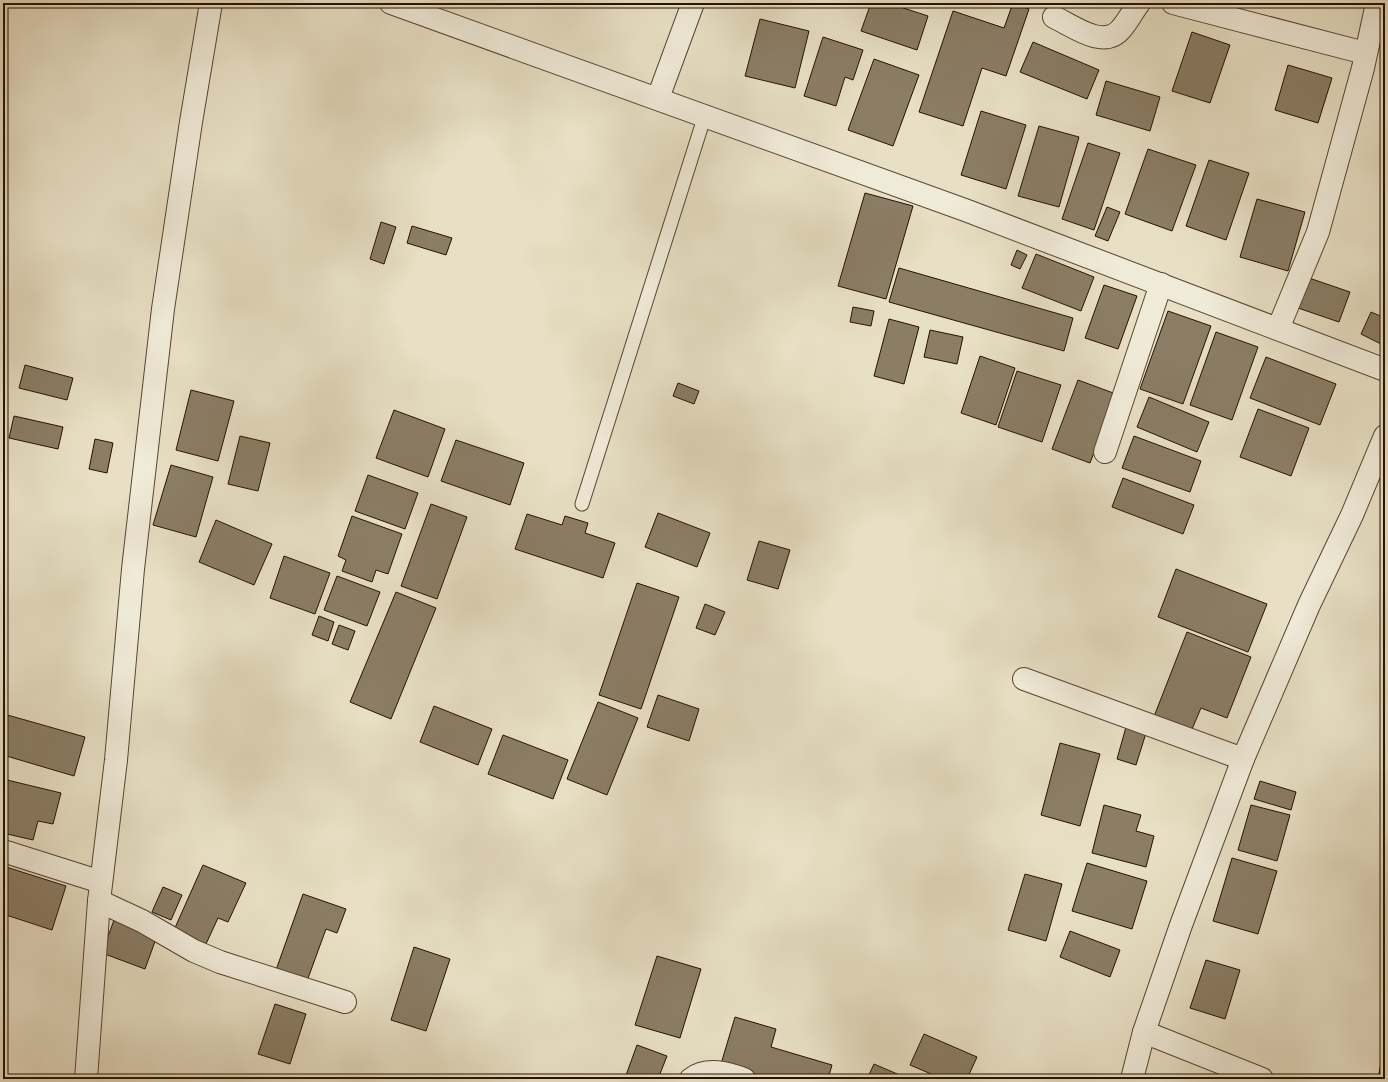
<svg xmlns="http://www.w3.org/2000/svg" width="1388" height="1082" viewBox="0 0 1388 1082" font-family="'IM FELL Great Primer',serif">
<style>
.building{fill:#8b7d66;stroke:#271100}
.lines{fill:none;stroke-linecap:round;stroke-linejoin:round}
.service-casing{stroke:#574531;stroke-width:15}
.minor-casing{stroke:#574531;stroke-width:24}
.tertiary-casing{stroke:#574531;stroke-width:24}
.service{stroke:#f0ebd9;stroke-width:13}
.minor{stroke:#f0ebd9;stroke-width:22}
.tertiary{stroke:#f0ebd9;stroke-width:22}
</style>
<rect width="100%" height="100%" fill="#e8e0c5"/>
<filter id="stains"><feTurbulence type="fractalNoise" baseFrequency=".005" numOctaves="4"/><feColorMatrix values="0 0 0 0 .2 0 0 0 0 .09 0 0 0 0 .02 0 0 0 .5 -.17"/></filter>
<radialGradient id="worn" r=".72"><stop offset=".6" stop-color="#630" stop-opacity="0"/><stop offset="1" stop-color="#630" stop-opacity=".3"/></radialGradient>
<g class="building">
<polygon points="871,3 888,3 928,16 917,50 861,31"/>
<polygon points="1013,3 1029,9 1006,76 982,68 963,126 919,112 953,11 1004,28"/>
<polygon points="760,19 809,31 795,88 745,76"/>
<polygon points="1192,32 1230,45 1210,103 1172,91"/>
<polygon points="823,37 863,50 853,80 845,77 836,106 804,96"/>
<polygon points="1033,42 1099,70 1087,99 1020,72"/>
<polygon points="874,59 919,75 893,146 848,130"/>
<polygon points="1288,65 1332,78 1318,123 1275,110"/>
<polygon points="1106,81 1160,97 1150,131 1096,115"/>
<polygon points="981,111 1026,125 1006,189 961,175"/>
<polygon points="1039,126 1079,137 1059,207 1018,196"/>
<polygon points="1088,143 1120,153 1094,230 1062,219"/>
<polygon points="1148,149 1196,165 1172,231 1125,214"/>
<polygon points="1209,160 1249,173 1226,240 1186,226"/>
<polygon points="865,193 913,206 886,299 838,286"/>
<polygon points="1257,199 1305,212 1288,271 1240,257"/>
<polygon points="1107,207 1120,212 1108,241 1095,236"/>
<polygon points="381,222 396,227 384,264 370,259"/>
<polygon points="412,226 452,238 446,255 407,243"/>
<polygon points="1017,250 1027,255 1020,269 1011,265"/>
<polygon points="1036,254 1094,277 1081,311 1022,288"/>
<polygon points="899,268 1073,318 1064,351 889,302"/>
<polygon points="1309,278 1350,292 1339,322 1298,308"/>
<polygon points="1104,285 1137,296 1118,349 1085,338"/>
<polygon points="853,307 874,311 871,326 850,322"/>
<polygon points="1168,311 1211,326 1183,404 1140,389"/>
<polygon points="1371,312 1385,318 1385,346 1361,334"/>
<polygon points="889,319 919,327 904,384 874,376"/>
<polygon points="930,330 963,337 957,364 924,357"/>
<polygon points="1216,332 1258,347 1232,420 1190,405"/>
<polygon points="980,356 1015,368 996,425 961,413"/>
<polygon points="1266,357 1336,384 1320,425 1250,398"/>
<polygon points="25,365 73,378 67,400 19,388"/>
<polygon points="1017,371 1061,385 1042,442 998,427"/>
<polygon points="1078,380 1116,394 1090,463 1052,449"/>
<polygon points="678,383 699,391 694,404 673,396"/>
<polygon points="191,390 234,401 218,461 176,450"/>
<polygon points="1149,397 1209,422 1197,452 1137,427"/>
<polygon points="1258,409 1309,428 1291,476 1240,457"/>
<polygon points="394,410 445,429 428,477 376,458"/>
<polygon points="14,416 63,427 58,449 9,438"/>
<polygon points="240,436 270,443 258,491 228,484"/>
<polygon points="1134,436 1201,461 1190,492 1122,468"/>
<polygon points="95,439 113,443 107,473 89,469"/>
<polygon points="456,440 524,463 510,505 441,481"/>
<polygon points="171,465 213,477 196,537 153,525"/>
<polygon points="368,475 418,493 405,529 355,511"/>
<polygon points="1123,478 1194,505 1183,534 1112,507"/>
<polygon points="431,504 467,517 437,599 401,586"/>
<polygon points="658,513 710,533 697,567 645,547"/>
<polygon points="527,514 562,525 565,516 588,523 585,533 615,543 603,578 515,549"/>
<polygon points="352,516 402,534 388,574 376,570 372,582 342,571 346,560 338,556"/>
<polygon points="216,520 272,544 254,585 199,562"/>
<polygon points="759,541 790,550 778,589 747,580"/>
<polygon points="284,556 330,573 315,614 270,598"/>
<polygon points="1176,569 1267,604 1248,652 1158,617"/>
<polygon points="337,576 380,592 367,626 324,610"/>
<polygon points="637,583 679,597 641,709 599,695"/>
<polygon points="396,592 436,608 391,719 350,702"/>
<polygon points="705,604 725,612 715,635 696,628"/>
<polygon points="319,616 334,622 328,641 312,635"/>
<polygon points="339,625 355,631 348,650 332,644"/>
<polygon points="1187,632 1251,657 1227,718 1201,708 1190,734 1153,719"/>
<polygon points="658,695 699,709 689,741 647,727"/>
<polygon points="598,702 638,718 607,795 567,779"/>
<polygon points="434,706 492,729 478,765 420,742"/>
<polygon points="4,714 85,737 74,776 3,755"/>
<polygon points="1126,727 1146,733 1136,765 1117,759"/>
<polygon points="503,735 568,760 553,799 488,774"/>
<polygon points="1060,743 1100,754 1080,826 1041,815"/>
<polygon points="3,779 61,793 53,824 38,821 33,840 3,833"/>
<polygon points="1260,781 1296,792 1291,810 1254,799"/>
<polygon points="1104,805 1141,815 1136,831 1154,836 1146,867 1092,853"/>
<polygon points="1251,805 1290,815 1277,861 1238,850"/>
<polygon points="1232,858 1277,871 1258,934 1213,921"/>
<polygon points="1087,863 1147,881 1132,929 1072,911"/>
<polygon points="203,865 246,883 228,922 218,918 206,944 174,930"/>
<polygon points="3,866 66,886 52,930 3,914"/>
<polygon points="1025,874 1062,884 1046,941 1008,930"/>
<polygon points="163,887 182,895 171,920 152,912"/>
<polygon points="303,894 346,909 337,933 326,929 307,981 276,970"/>
<polygon points="114,920 157,936 145,969 102,953"/>
<polygon points="1070,931 1120,950 1110,977 1060,957"/>
<polygon points="414,947 450,959 426,1031 391,1020"/>
<polygon points="657,956 701,969 680,1038 635,1025"/>
<polygon points="1206,960 1240,970 1225,1019 1190,1008"/>
<polygon points="275,1004 306,1014 290,1064 258,1054"/>
<polygon points="735,1017 776,1029 771,1047 832,1065 828,1079 772,1079 721,1064"/>
<polygon points="924,1034 977,1057 967,1079 943,1079 910,1065"/>
<polygon points="1385,1040 1385,1079 1378,1079"/>
<polygon points="637,1045 667,1056 658,1079 625,1078"/>
<polygon points="874,1064 909,1079 867,1079"/>
</g>
<g class="lines">
<defs>
<polyline id="service" points="582,504 705,115"/>
<g id="minor">
<polyline points="1173,3 1365,53"/>
<path d="M1054 17C1073 26 1104 50 1121 29 1128 21 1133 11 1139 3"/>
<polyline points="658,98 693,3"/>
<polyline points="1278,329 1318,232 1363,68 1377,3"/>
<polyline points="1105,452 1161,284"/>
<polyline points="1024,679 1243,759"/>
<polyline points="3,851 101,882"/>
<polyline points="99,901 142,921 194,951 220,962 345,1002"/>
<polyline points="1144,1032 1262,1079"/>
<polyline points="86,1079 99,901 116,760 133,569 163,309 191,122 211,3"/>
<path d="M691 1079C707 1067 727 1073 744 1079"/>
</g>
<g id="tertiary">
<polyline points="391,3 965,210 1385,370"/>
<polyline points="1132,1079 1144,1032 1181,925 1243,759 1309,605 1352,515 1385,436"/>
</g>
</defs>
<use href="#service" class="service-casing"/>
<use href="#minor" class="minor-casing"/>
<use href="#tertiary" class="tertiary-casing"/>
<use href="#service" class="service"/>
<use href="#minor" class="minor"/>
<use href="#tertiary" class="tertiary"/>
</g>
<rect width="1388" height="1082" fill="none" stroke="#e8e0c5" stroke-width="16"/>
<rect x="4" y="4" width="1380" height="1074" fill="none" stroke="#271100" stroke-width="2"/>
<rect x="8" y="8" width="1372" height="1066" fill="none" stroke="#271100"/>
<rect width="100%" height="100%" filter="url(#stains)"/>
<rect width="100%" height="100%" fill="url(#worn)"/>
</svg>
